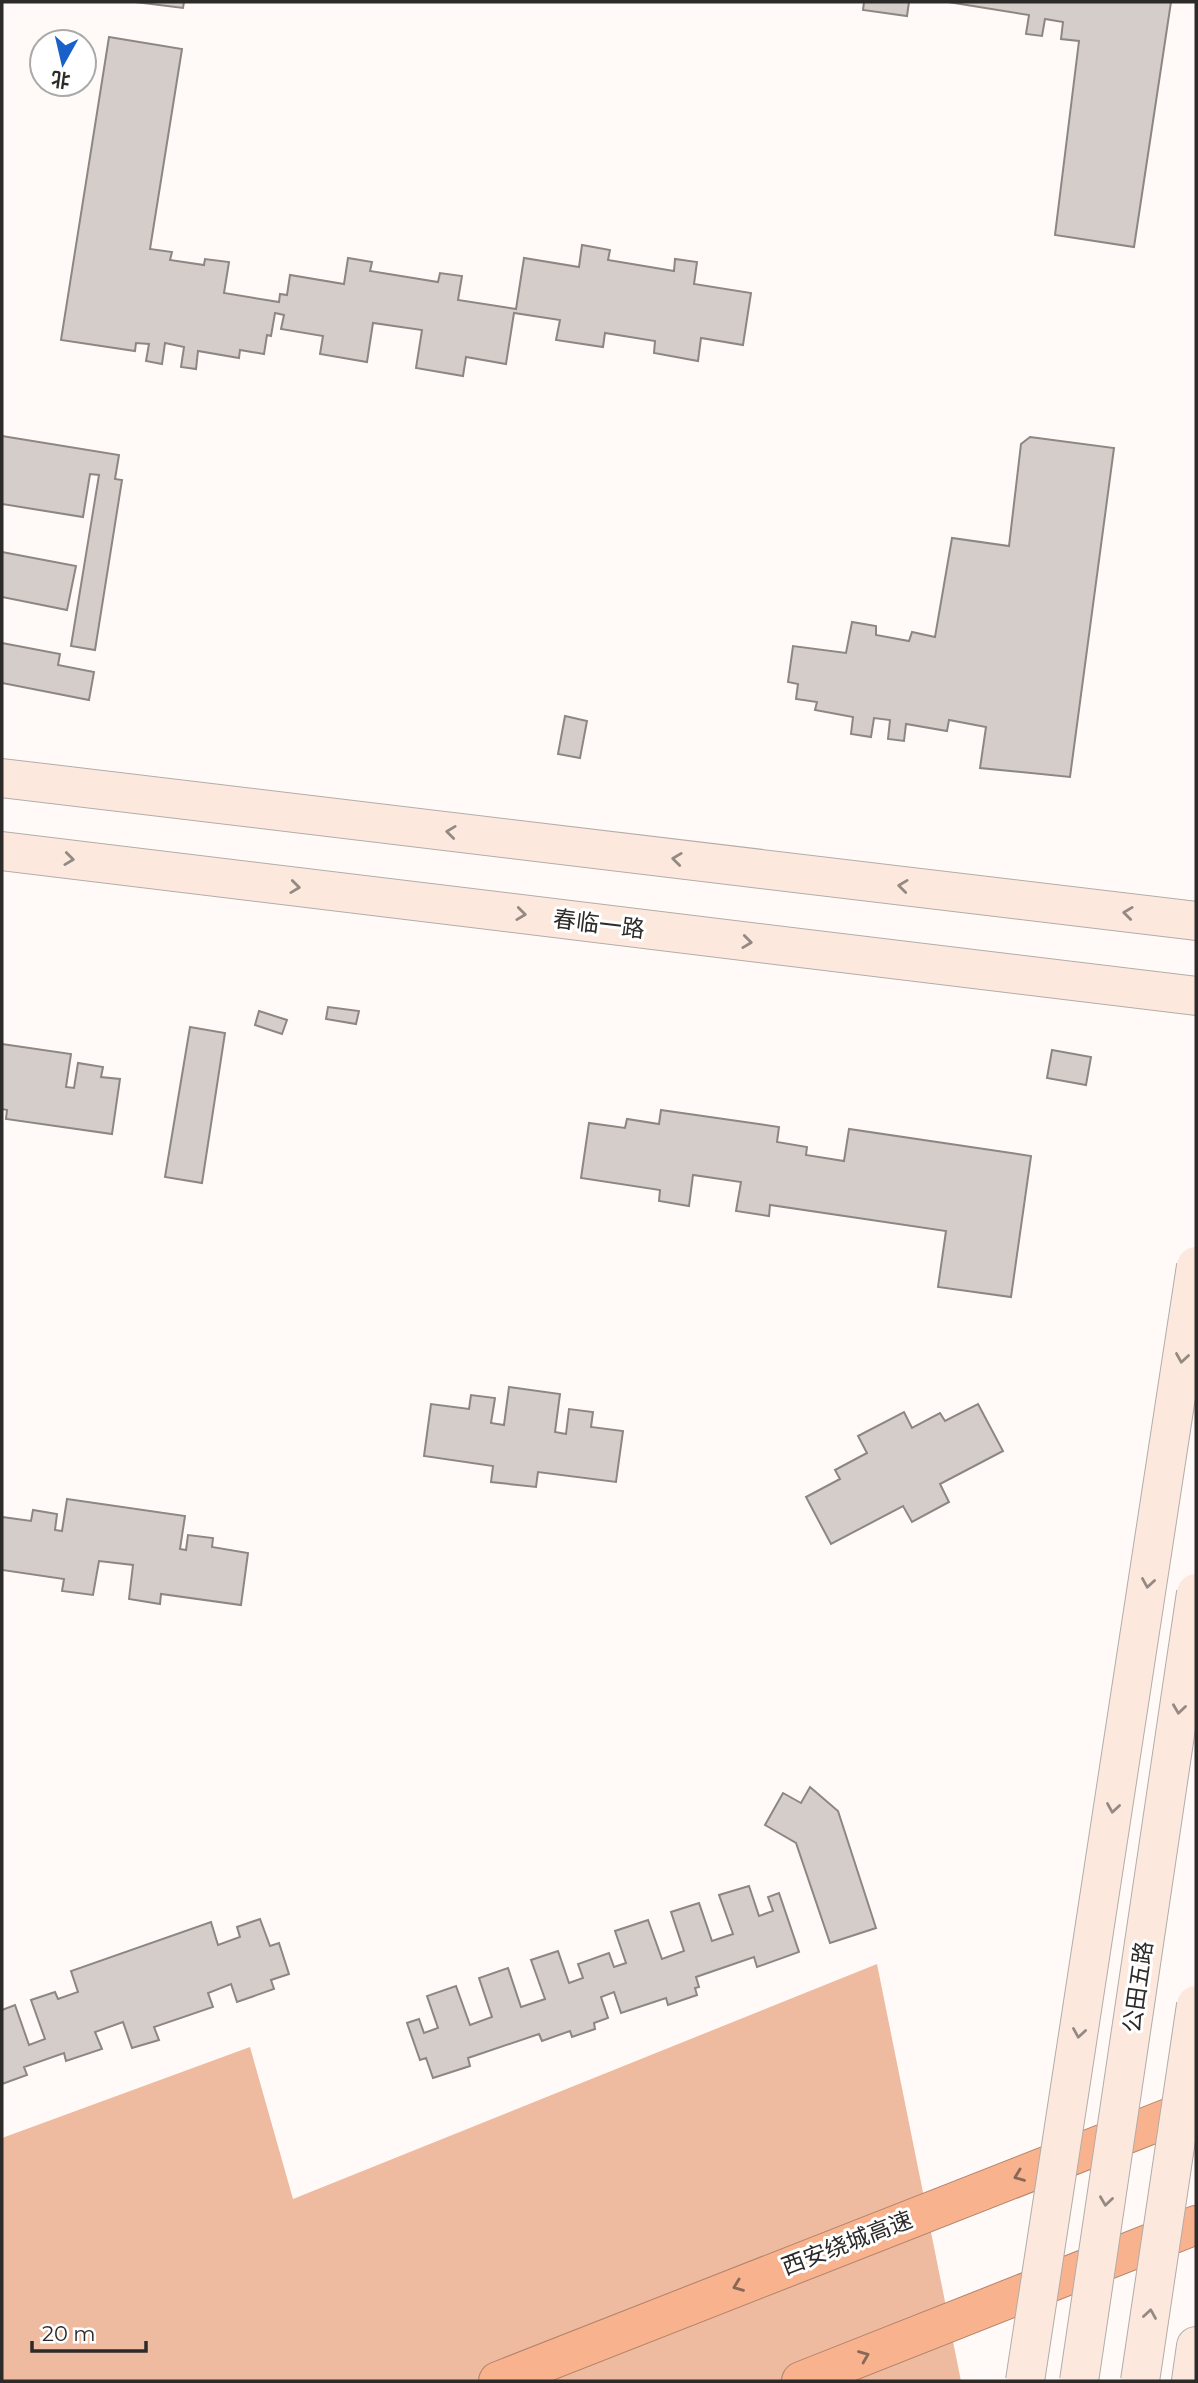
<svg xmlns="http://www.w3.org/2000/svg" width="1198" height="2383" viewBox="0 0 1198 2383" font-family="Montserrat,'Noto Sans SC',sans-serif">
<style>
.green{fill:#eebba0}
.building{fill:#d4cdc9;stroke:#8d8683;stroke-width:2}
.lines{fill:none;stroke-linecap:round;stroke-linejoin:round}
.secondary-casing{stroke:#b3aca8;stroke-width:40}
.motorway-casing{stroke:#b1836a;stroke-width:40}
.secondary{stroke:#fde8dd;stroke-width:38}
.motorway{stroke:#f8b28d;stroke-width:38}
.secondary-bridge-casing{stroke:#b3aca8;stroke-width:40;stroke-linecap:butt}
.secondary-bridge{stroke:#fde8dd;stroke-width:38}
.oneway{stroke:#958a83}
.oneway2{stroke:#886856}
.labels{text-anchor:middle;dominant-baseline:central;stroke-width:6;stroke-linejoin:round;paint-order:stroke}
.street-label{font-size:23px;fill:#2d2b29;stroke:#fff}
</style>
<rect width="100%" height="100%" fill="#fffaf8"/>
<polygon class="green" points="877,1964 961,2381 2,2381 2,2138 250,2047 293,2199"/>
<g class="building">
<polygon points="135,2 184,2 183,8"/>
<polygon points="864,2 909,2 907,16 863,10"/>
<polygon points="948,2 1171,2 1134,247 1055,235 1079,41 1061,39 1063,22 1045,19 1042,36 1026,34 1029,15"/>
<polygon points="109,37 182,49 150,249 172,252 170,260 204,265 205,259 229,262 224,293 279,302 280,294 287,295 290,275 344,284 348,258 372,262 370,271 438,282 440,273 462,276 458,300 516,309 524,258 579,267 582,245 610,250 608,260 674,271 675,259 697,262 694,284 751,293 743,345 701,338 698,361 654,353 655,341 605,333 603,347 556,340 560,320 514,313 506,364 466,357 463,376 416,368 422,330 373,323 367,362 320,354 323,336 281,329 284,315 275,313 271,336 267,335 264,354 240,350 239,358 198,351 196,369 181,367 184,347 165,343 162,364 146,361 149,344 136,343 135,351 61,340"/>
<polygon points="2,436 119,455 115,479 122,480 95,650 71,646 99,475 90,474 83,517 2,504"/>
<polygon points="1030,437 1114,448 1070,777 980,768 986,727 949,720 947,731 906,724 904,741 888,739 890,720 874,718 871,737 851,734 853,717 815,710 817,702 796,699 798,684 788,682 793,646 846,653 852,622 876,626 876,635 909,641 912,632 935,637 952,538 1009,546 1021,444"/>
<polygon points="2,552 76,566 67,610 2,597"/>
<polygon points="2,643 60,654 58,665 94,672 89,700 2,683"/>
<polygon points="565,716 587,721 580,758 558,754"/>
<polygon points="328,1007 359,1011 356,1024 326,1019"/>
<polygon points="259,1011 287,1020 282,1034 255,1025"/>
<polygon points="190,1027 225,1033 202,1183 165,1177"/>
<polygon points="2,1044 71,1054 66,1087 74,1088 78,1063 103,1067 101,1077 120,1079 112,1134 6,1119 7,1110 2,1109"/>
<polygon points="1052,1050 1091,1057 1086,1085 1047,1078"/>
<polygon points="661,1110 779,1127 777,1142 807,1147 806,1155 844,1161 849,1129 1031,1156 1011,1297 938,1287 946,1231 770,1205 769,1216 736,1211 741,1182 693,1175 689,1206 659,1201 660,1190 581,1178 589,1123 625,1128 627,1119 659,1124"/>
<polygon points="509,1387 560,1394 555,1432 566,1434 569,1409 593,1412 591,1427 623,1431 616,1482 538,1472 536,1487 491,1482 493,1466 424,1456 431,1404 469,1409 471,1395 495,1398 491,1423 504,1425"/>
<polygon points="978,1404 1003,1451 940,1484 949,1502 912,1522 903,1506 831,1544 806,1497 840,1479 835,1470 867,1453 858,1436 904,1412 912,1428 940,1413 945,1421"/>
<polygon points="67,1499 185,1516 180,1549 186,1550 188,1535 213,1538 212,1547 248,1553 241,1605 161,1594 160,1604 129,1599 133,1565 99,1561 93,1595 62,1591 64,1579 2,1570 2,1517 31,1521 33,1510 57,1514 55,1530 62,1531"/>
<polygon points="810,1787 838,1811 876,1928 830,1943 796,1843 765,1825 783,1793 801,1803"/>
<polygon points="749,1886 759,1916 773,1911 768,1897 779,1893 799,1952 757,1967 754,1957 696,1977 699,1987 695,1988 697,1995 668,2005 666,1998 621,2013 614,1992 601,1997 608,2018 594,2023 595,2029 572,2037 570,2031 542,2041 539,2034 468,2058 470,2066 433,2078 426,2058 420,2060 407,2023 419,2019 424,2033 438,2028 427,1996 456,1986 470,2025 492,2017 479,1978 508,1968 521,2007 545,1999 531,1960 558,1951 569,1983 583,1978 578,1964 609,1953 614,1967 626,1963 615,1931 648,1920 662,1959 684,1951 671,1912 699,1903 712,1941 733,1934 719,1895"/>
<polygon points="260,1919 270,1946 279,1943 289,1974 271,1980 274,1989 237,2002 231,1984 208,1993 213,2007 154,2027 159,2040 132,2048 123,2022 95,2032 102,2049 66,2061 64,2053 24,2067 27,2075 2,2084 2,2010 15,2005 29,2045 45,2039 31,2000 55,1992 58,1999 78,1992 71,1971 211,1922 218,1945 240,1937 237,1927"/>
</g>
<g class="lines">
<defs>
<g id="secondary">
<polyline points="2,778 1196,921"/>
<polyline points="2,851 1196,996"/>
<polyline points="1191,2381 1196,2346"/>
</g>
<g id="motorway">
<polyline points="498,2381 1196,2107"/>
<polyline points="801,2381 1196,2225"/>
</g>
</defs>
<use href="#secondary" class="secondary-casing"/>
<use href="#motorway" class="motorway-casing"/>
<use href="#secondary" class="secondary"/>
<use href="#motorway" class="motorway"/>
<defs>
<g id="secondary-bridge">
<polyline points="1025,2381 1196,1266"/>
<polyline points="1079,2381 1196,1593"/>
<polyline points="1140,2381 1196,2005"/>
</g>
</defs>
<use href="#secondary-bridge" class="secondary-bridge-casing"/>
<use href="#secondary-bridge" class="secondary-bridge"/>
</g>
<defs><path id="oneway-chevron" d="M-2-3.5L2.5 0L-2 3.5" fill="none" stroke-width="1.6" stroke-linecap="round" stroke-linejoin="round" transform="scale(1.75)"/></defs>
<g class="oneway">
<use href="#oneway-chevron" transform="translate(451 832) rotate(-173)"/>
<use href="#oneway-chevron" transform="translate(69 859) rotate(7)"/>
<use href="#oneway-chevron" transform="translate(677 859) rotate(-173)"/>
<use href="#oneway-chevron" transform="translate(903 886) rotate(-173)"/>
<use href="#oneway-chevron" transform="translate(295 887) rotate(7)"/>
<use href="#oneway-chevron" transform="translate(1128 913) rotate(-173)"/>
<use href="#oneway-chevron" transform="translate(521 914) rotate(7)"/>
<use href="#oneway-chevron" transform="translate(747 942) rotate(7)"/>
<use href="#oneway-chevron" transform="translate(1182 1358) rotate(99)"/>
<use href="#oneway-chevron" transform="translate(1148 1583) rotate(99)"/>
<use href="#oneway-chevron" transform="translate(1179 1709) rotate(98)"/>
<use href="#oneway-chevron" transform="translate(1113 1808) rotate(99)"/>
<use href="#oneway-chevron" transform="translate(1079 2033) rotate(99)"/>
<use href="#oneway-chevron" transform="translate(1106 2201) rotate(98)"/>
<use href="#oneway-chevron" transform="translate(1150 2314) rotate(-81)"/>
</g>
<g class="oneway2">
<use href="#oneway-chevron" transform="translate(1019 2176) rotate(159)"/>
<use href="#oneway-chevron" transform="translate(738 2286) rotate(159)"/>
<use href="#oneway-chevron" transform="translate(864 2356) rotate(-22)"/>
</g>
<g class="labels">
<g class="street-label">
<text transform="translate(599 924) rotate(7)">春临一路</text>
<text transform="translate(1138 1987) rotate(-82)">公田五路</text>
<text transform="translate(847 2243) rotate(-21)">西安绕城高速</text>
</g>
</g>
<rect width="1198" height="2383" fill="none" stroke="#2d2b29" stroke-width="7"/>
<g transform="translate(63 63) rotate(188)"><circle r="33" fill="#ffffff" stroke="#abaaa9" stroke-width="2"/>
<path d="M0-5L12 26L0 18L-12 26Z" fill="#1a60cb"/>
<text y="-10" font-size="19" font-weight="bold" text-anchor="middle" fill="#2d2b29">北</text>
</g>
<path d="M32 2341v10h114v-10" fill="none" stroke="#2d2b29" stroke-width="3.5"/>
<text x="42" y="2341" font-size="21" fill="#2d2b29" stroke="#ffffff" stroke-width="5" paint-order="stroke">20 m</text>
</svg>
